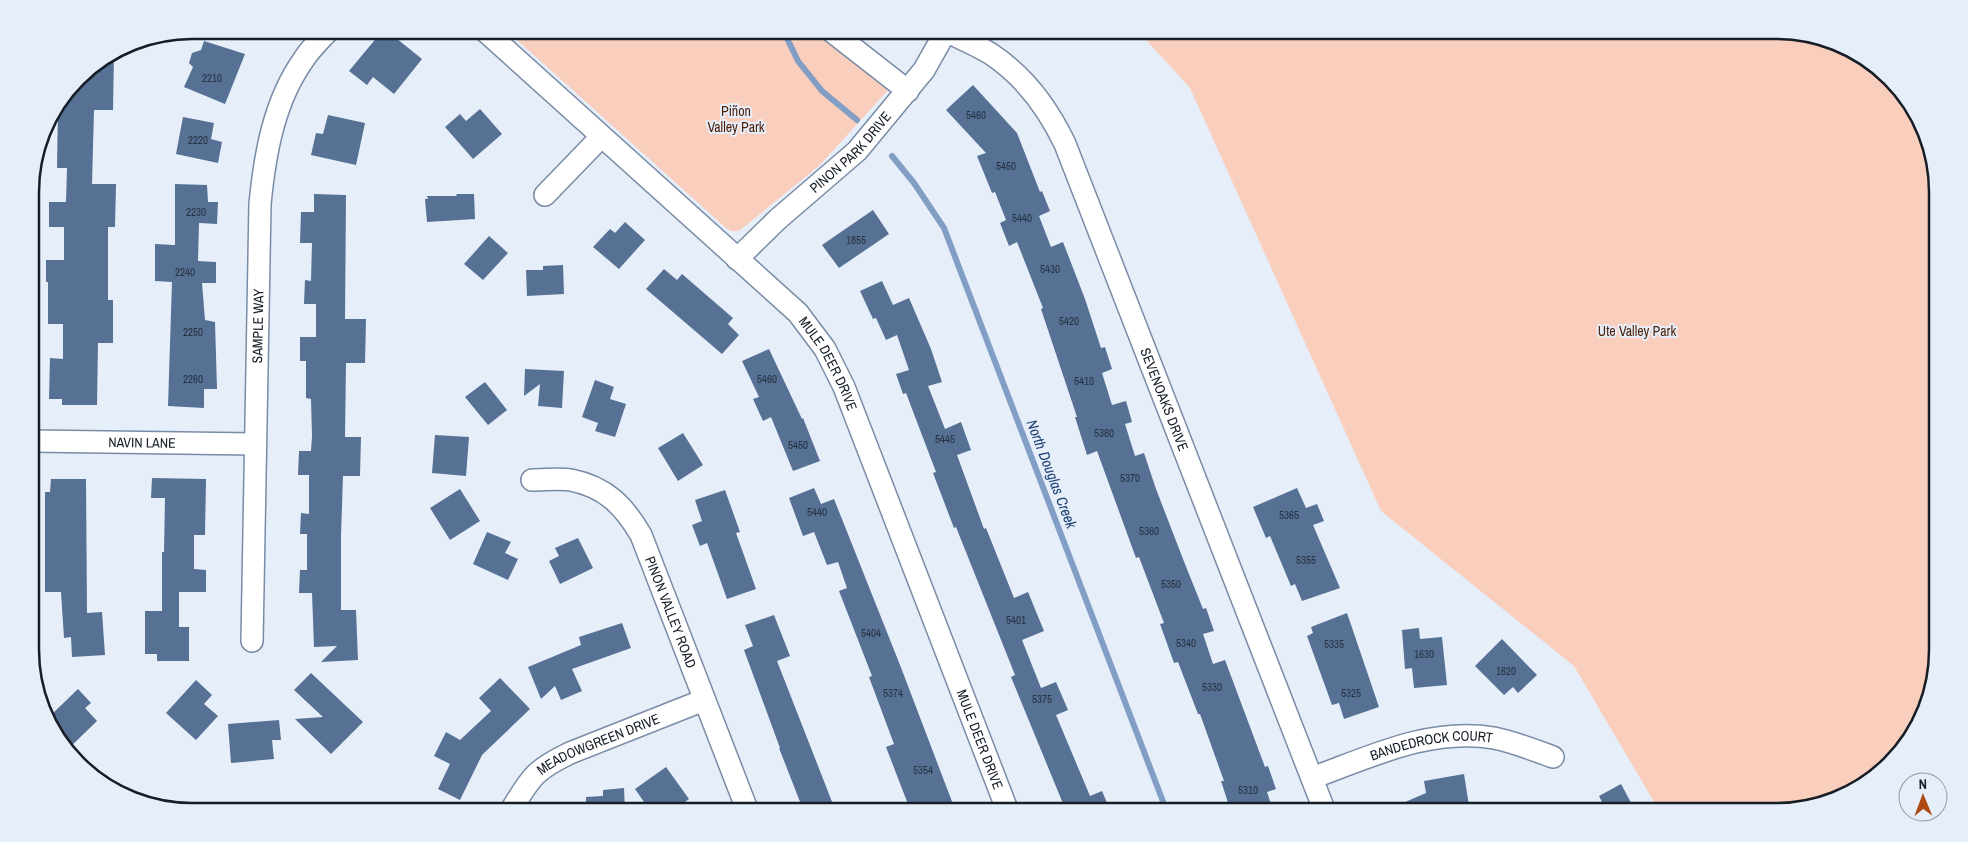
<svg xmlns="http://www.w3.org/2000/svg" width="1968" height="842" viewBox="0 0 1968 842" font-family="'Archivo Narrow',sans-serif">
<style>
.green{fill:#f9cebc}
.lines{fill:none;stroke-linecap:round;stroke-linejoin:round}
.stream{stroke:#829ec4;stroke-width:6}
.building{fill:#567194}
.minor-casing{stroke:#798ca6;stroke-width:24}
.minor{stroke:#fff;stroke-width:21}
.labels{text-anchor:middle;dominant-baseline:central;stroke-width:4;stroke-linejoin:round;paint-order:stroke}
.number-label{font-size:11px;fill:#263242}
.park-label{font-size:14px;fill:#4b1f08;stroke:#e6eefa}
.street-label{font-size:14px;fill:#161d27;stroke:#e6eefa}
.water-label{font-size:15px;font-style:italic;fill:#1d4273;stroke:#e6eefa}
.rim{fill:none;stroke:#161d27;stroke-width:2.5}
</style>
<rect width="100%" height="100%" fill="#e6eefa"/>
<g class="green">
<polygon points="506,30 818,30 888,90 820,165 739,231 731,231 726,228"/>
<polygon points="1137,30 1776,30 1838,42 1905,93 1937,171 1938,651 1926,712 1904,749 1866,785 1787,812 1660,812 1574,666 1381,511 1190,88"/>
</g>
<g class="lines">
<g class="stream">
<polyline points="783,30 798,61 822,91 857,120"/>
<polyline points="892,156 914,183 944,228 1167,812"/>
</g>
</g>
<g class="building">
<polygon points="383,30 386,30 422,59 394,94 373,77 367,85 349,71"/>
<polygon points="204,41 245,54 225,104 184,87 193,67 189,63 192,53 201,50"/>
<polygon points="114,52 113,110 94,110 92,184 116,184 115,227 108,227 108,300 113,300 113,343 98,343 97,405 62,405 62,399 49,399 50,358 63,359 63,324 48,324 48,282 46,282 46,260 64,260 64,227 49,227 49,202 66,202 67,168 57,168 58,105 85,70"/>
<polygon points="973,85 1017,133 1040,192 1042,191 1050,211 1039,216 1051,247 1063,242 1085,299 1101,348 1105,347 1112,369 1102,373 1112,405 1126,401 1132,422 1125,424 1135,456 1144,453 1156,489 1183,559 1203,609 1206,608 1214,631 1203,634 1213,664 1225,660 1265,767 1268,766 1276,789 1267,792 1272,807 1258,812 1231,812 1221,781 1224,781 1200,714 1198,714 1178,662 1174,663 1160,624 1164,623 1139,557 1136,558 1097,451 1087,455 1075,417 1077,417 1041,309 1043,308 1017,242 1009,246 1000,223 1006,220 995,192 992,193 977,156 986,153 946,110"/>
<polygon points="480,109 502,134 473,159 445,127 460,114 466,121"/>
<polygon points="328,115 365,123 356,165 311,155 316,133 323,134"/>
<polygon points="183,117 214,123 211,139 222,142 218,163 176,154"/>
<polygon points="175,184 207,185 208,202 218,202 217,224 199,223 198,261 216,262 216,283 202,283 205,320 215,322 217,389 204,389 204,408 168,406 172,282 155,281 155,244 175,245"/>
<polygon points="314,194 346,195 345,319 366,319 365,363 346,363 345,437 361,437 360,476 343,476 341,535 341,610 356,610 358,660 321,662 337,646 314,647 312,593 299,593 300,570 307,570 307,534 300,534 301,513 309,514 309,475 298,475 299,451 311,451 312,436 311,399 306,398 306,361 300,361 300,337 316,337 316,304 304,304 305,280 311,281 312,243 300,243 301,212 314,212"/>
<polygon points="457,194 474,194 475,219 427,222 425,199 428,199 427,196 456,196"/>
<polygon points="873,210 889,234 839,268 822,245"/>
<polygon points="625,222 645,240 619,269 593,247 610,229 615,233"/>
<polygon points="489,236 508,253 483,280 464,264"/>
<polygon points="563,265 564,294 527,296 526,270 543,270 543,266"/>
<polygon points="664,269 677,280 682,274 733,318 728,324 739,335 722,354 646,289"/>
<polygon points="882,281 893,305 909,298 931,349 942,382 928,386 945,429 961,422 971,450 957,455 984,529 986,528 1014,598 1028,592 1044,631 1022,640 1041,688 1056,682 1068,710 1056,715 1090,796 1102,791 1111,812 1051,812 1064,806 1011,677 1015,675 956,527 954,528 933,473 936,472 906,393 903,394 896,374 909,370 897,335 886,340 876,318 873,319 860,291"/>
<polygon points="769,349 802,419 803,418 820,461 793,471 771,417 763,421 753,399 759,397 742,361"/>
<polygon points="525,369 564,371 562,408 538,406 540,384 524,396"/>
<polygon points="595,380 614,387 610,399 626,404 615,437 595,431 598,423 582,417"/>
<polygon points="485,382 507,410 488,425 465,397"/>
<polygon points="683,433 703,465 678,481 658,448"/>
<polygon points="435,435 469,437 466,476 432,473"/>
<polygon points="152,478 206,479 205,535 194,535 194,569 206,570 206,592 179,592 179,627 189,627 189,661 157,661 157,654 145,654 145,611 162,611 162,552 164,552 165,498 151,498"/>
<polygon points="51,479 86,479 87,613 102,612 105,655 72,657 71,637 64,638 61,592 45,592 45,492 50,492"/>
<polygon points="814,488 821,504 834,499 900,665 956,812 911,812 886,747 894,744 869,677 872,676 839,591 847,588 838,562 827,565 814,532 803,536 789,498"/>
<polygon points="1297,488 1306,508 1317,504 1324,521 1313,525 1340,588 1302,601 1295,584 1291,586 1270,536 1266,538 1253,507"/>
<polygon points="460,489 480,521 450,540 430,508"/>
<polygon points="725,490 740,532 736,533 756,589 727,599 707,543 700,546 692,525 702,521 695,500"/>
<polygon points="487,532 511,542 505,553 518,559 508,580 473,564"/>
<polygon points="578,538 593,568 560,584 549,561 559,556 555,548"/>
<polygon points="1347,613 1379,707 1344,719 1339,703 1332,705 1307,636 1313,633 1311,627"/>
<polygon points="774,615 790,656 777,661 836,812 804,812 779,748 780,748 744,650 753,646 745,625"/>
<polygon points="622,623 631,648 572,669 582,691 561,700 555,686 541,699 528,667 581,645 579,637"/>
<polygon points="1419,628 1420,639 1442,637 1447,685 1414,688 1412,668 1405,669 1402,630"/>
<polygon points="1502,639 1537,675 1518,693 1513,687 1504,695 1475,666"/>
<polygon points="311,673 363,722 331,754 295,719 323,717 294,690"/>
<polygon points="500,678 530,709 482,755 460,800 438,789 450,764 434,756 446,732 460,740 491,711 479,698"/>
<polygon points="196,680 212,695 204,704 218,716 196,740 166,713"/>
<polygon points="78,689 91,703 85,708 97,721 66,751 50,716"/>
<polygon points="279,720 281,740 272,740 274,759 231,763 228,724"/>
<polygon points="666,767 689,799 685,802 693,812 651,812 635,789"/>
<polygon points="1464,774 1470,812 1382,812 1426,793 1424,781"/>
<polygon points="1621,784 1636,812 1607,812 1599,796"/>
<polygon points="624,788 625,812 586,812 586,797 603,796 603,790"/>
</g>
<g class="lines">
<defs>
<g id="minor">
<path id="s1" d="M484 30 798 313 825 349 844 387 1008 812"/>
<polyline points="830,30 908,91"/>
<polyline points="545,195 601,137"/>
<path id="s2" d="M737 259 778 219 857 151 924 70 946 31C961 39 977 45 991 54 1024 76 1048 108 1065 144L1325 812"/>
<path id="s3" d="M31 441 254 444"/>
<path id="s4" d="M532 480C545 480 559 478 571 480 606 487 624 506 641 535L748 812"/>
<path id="s5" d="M252 641 260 204C265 153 274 101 304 59 311 48 321 39 329 30"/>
<path id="s6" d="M1312 778C1370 757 1430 727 1494 738 1514 742 1534 750 1553 757"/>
<path id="s7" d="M512 812 513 807C532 775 537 769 570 753L704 700"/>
</g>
</defs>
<use href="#minor" class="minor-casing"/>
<use href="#minor" class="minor"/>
</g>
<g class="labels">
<g class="number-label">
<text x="212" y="78">2210</text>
<text x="976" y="115">5460</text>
<text x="198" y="140">2220</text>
<text x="1006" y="166">5450</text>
<text x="196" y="212">2230</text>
<text x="1022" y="218">5440</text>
<text x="856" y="240">1855</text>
<text x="1050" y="269">5430</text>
<text x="185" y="272">2240</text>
<text x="1069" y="321">5420</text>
<text x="193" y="332">2250</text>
<text x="193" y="379">2260</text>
<text x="767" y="379">5460</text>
<text x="1084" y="381">5410</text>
<text x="1104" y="433">5380</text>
<text x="945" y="439">5445</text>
<text x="798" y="445">5450</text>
<text x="1130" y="478">5370</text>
<text x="817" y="512">5440</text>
<text x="1289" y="515">5365</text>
<text x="1149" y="531">5360</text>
<text x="1306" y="560">5355</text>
<text x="1171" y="584">5350</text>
<text x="1016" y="620">5401</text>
<text x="871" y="633">5404</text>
<text x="1186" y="643">5340</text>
<text x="1334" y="644">5335</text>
<text x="1424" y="654">1630</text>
<text x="1506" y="671">1620</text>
<text x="1212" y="687">5330</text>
<text x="893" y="693">5374</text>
<text x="1351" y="693">5325</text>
<text x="1042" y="699">5375</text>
<text x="923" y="770">5354</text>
<text x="1248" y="790">5310</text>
</g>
<g class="park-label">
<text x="736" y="111">Piñon<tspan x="736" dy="16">Valley Park</tspan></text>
<text x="1637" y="331">Ute Valley Park</text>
</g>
<g class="street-label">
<text stroke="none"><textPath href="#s2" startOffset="156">PINON PARK DRIVE</textPath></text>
<text stroke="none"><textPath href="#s5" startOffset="315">SAMPLE WAY</textPath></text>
<text stroke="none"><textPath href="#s1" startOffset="482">MULE DEER DRIVE</textPath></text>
<text stroke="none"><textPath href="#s2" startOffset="754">SEVENOAKS DRIVE</textPath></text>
<text stroke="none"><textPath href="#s3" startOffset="111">NAVIN LANE</textPath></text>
<text stroke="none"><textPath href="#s4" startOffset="214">PINON VALLEY ROAD</textPath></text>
<text stroke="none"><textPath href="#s1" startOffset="888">MULE DEER DRIVE</textPath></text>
<text stroke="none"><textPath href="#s7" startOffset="115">MEADOWGREEN DRIVE</textPath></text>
<text stroke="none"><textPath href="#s6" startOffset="125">BANDEDROCK COURT</textPath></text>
</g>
<g class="water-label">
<text transform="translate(1052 474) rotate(69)">North Douglas Creek</text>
</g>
</g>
<path d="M0 0H1968V842H0ZM192 39H1776A153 153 0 0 1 1929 192V650A153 153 0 0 1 1776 803H192A153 153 0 0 1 39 650V192A153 153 0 0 1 192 39Z" fill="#e6eefa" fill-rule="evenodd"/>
<path class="rim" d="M192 39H1776A153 153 0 0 1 1929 192V650A153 153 0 0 1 1776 803H192A153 153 0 0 1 39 650V192A153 153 0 0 1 192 39Z"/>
<g transform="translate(1923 797) rotate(359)"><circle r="24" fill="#e6eefa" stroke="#939aa6"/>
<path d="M0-4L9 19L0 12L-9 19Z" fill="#ae4b14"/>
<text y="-8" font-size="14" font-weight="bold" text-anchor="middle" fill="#161d27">N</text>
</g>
</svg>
